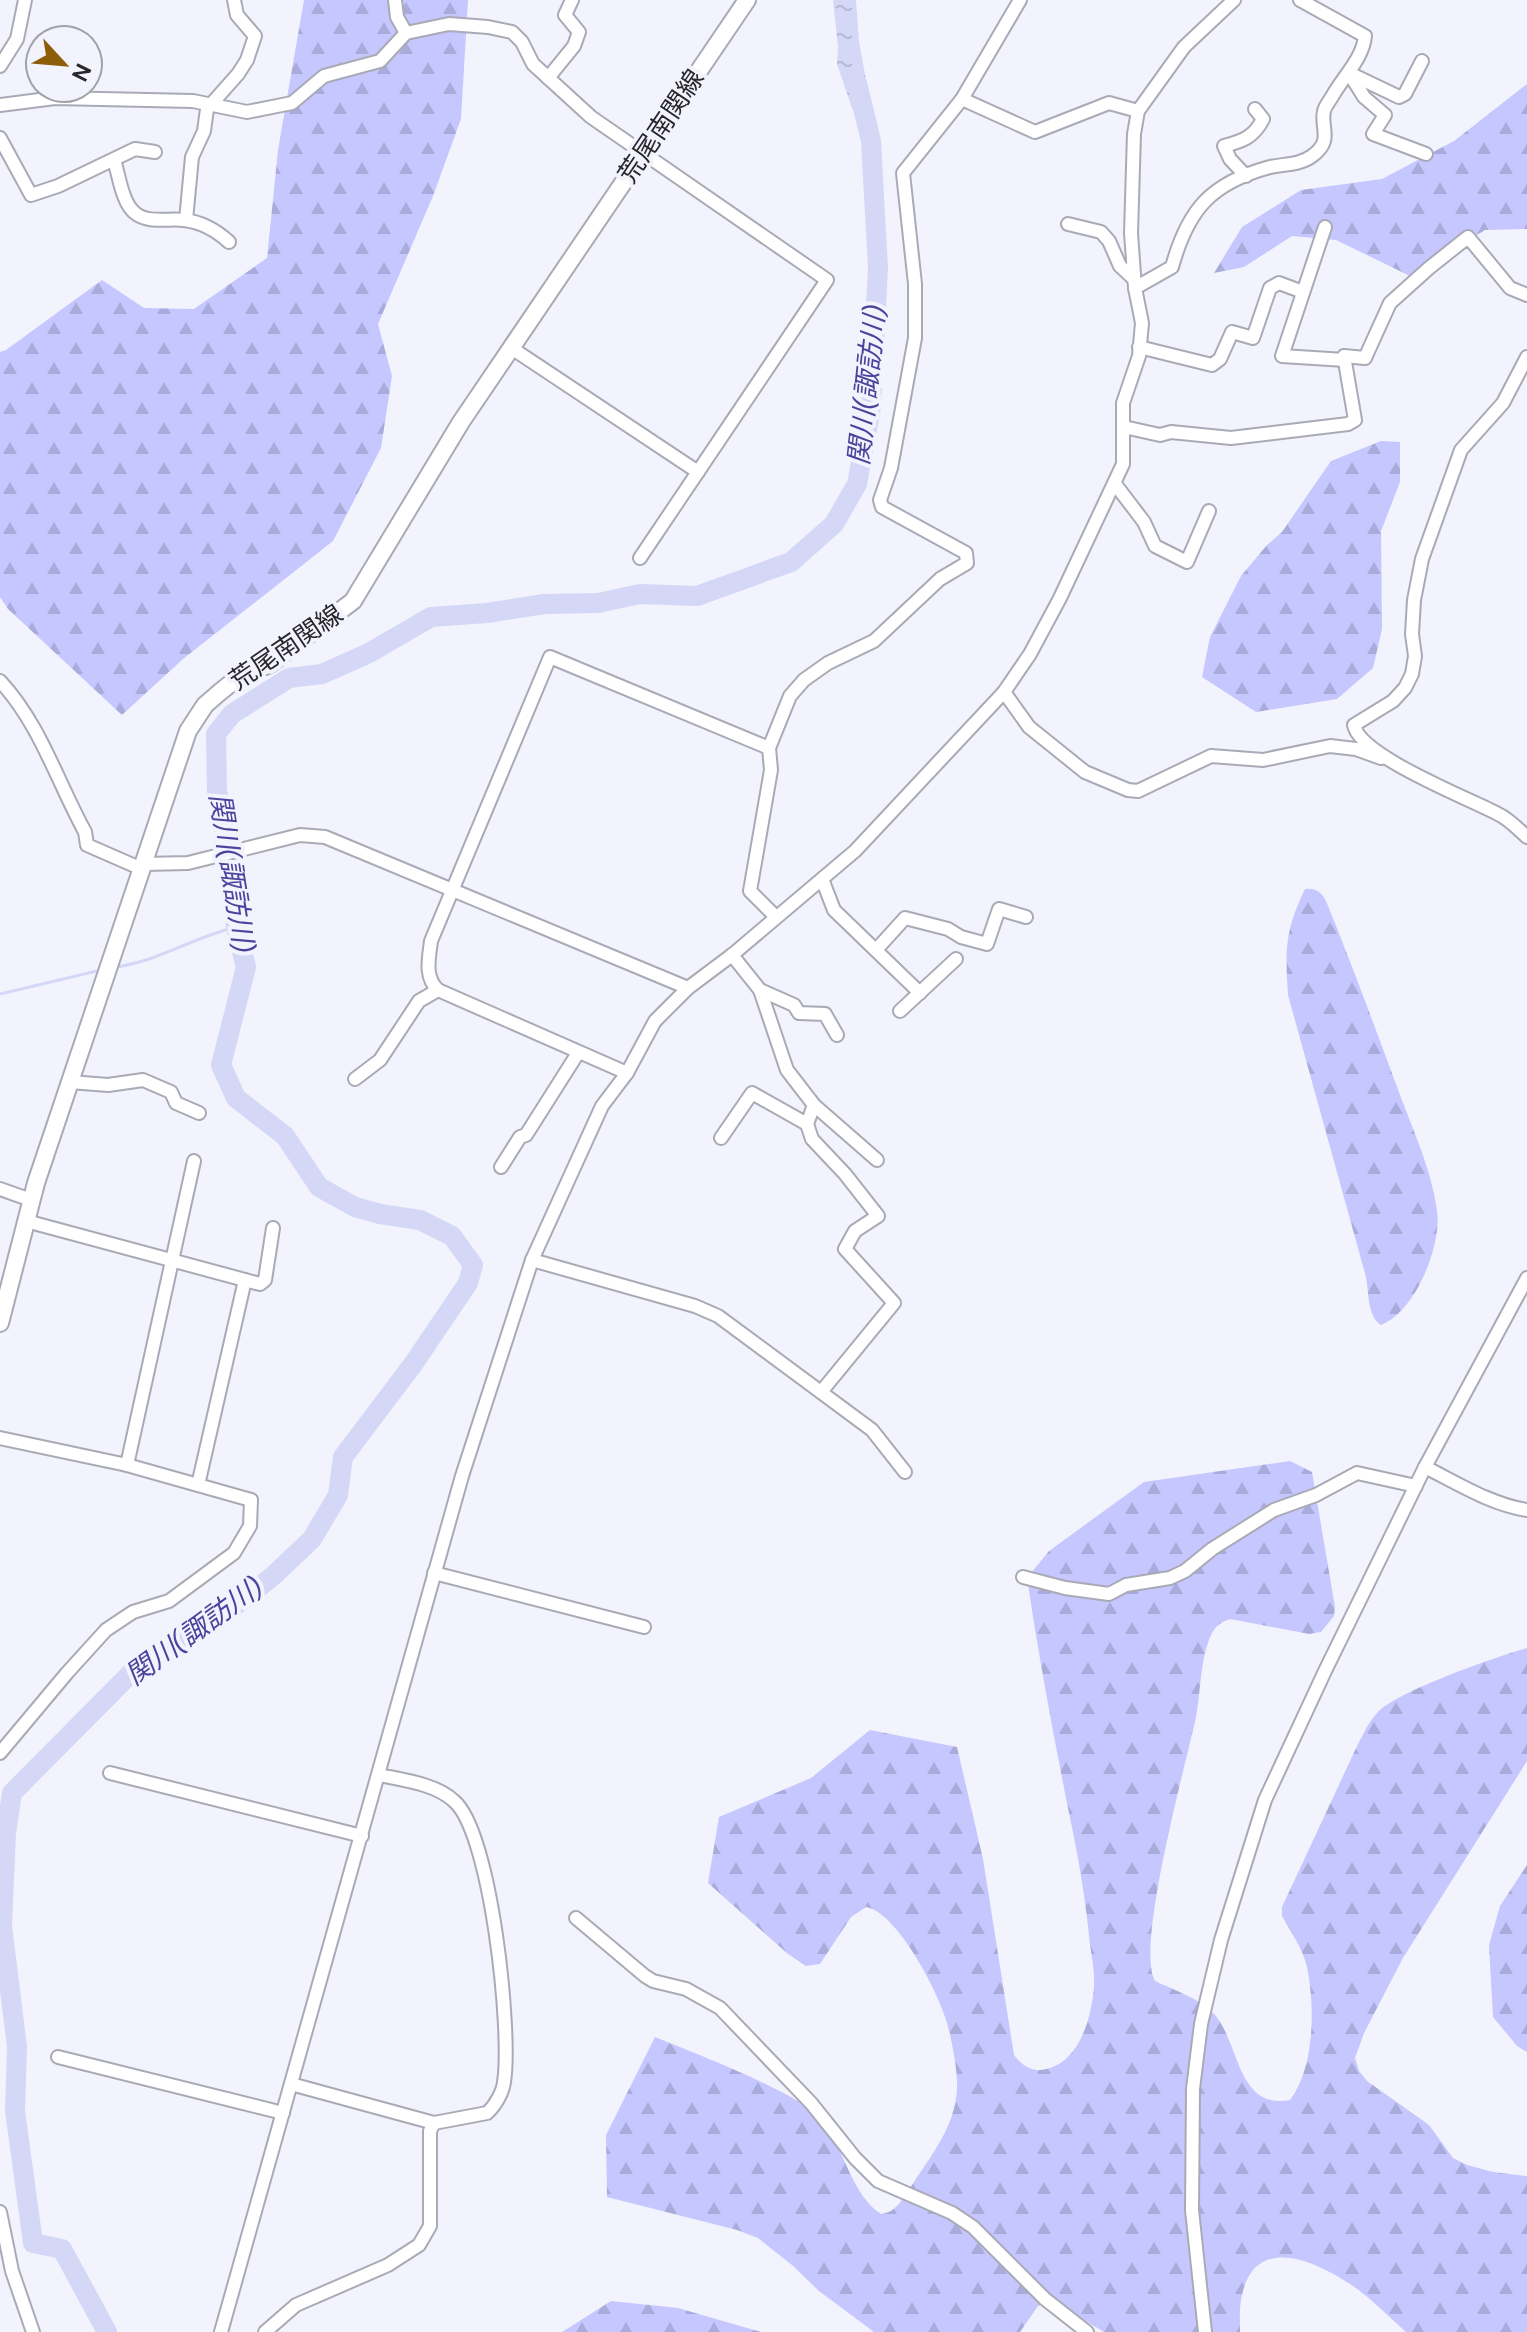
<svg xmlns="http://www.w3.org/2000/svg" width="1527" height="2332" viewBox="0 0 1527 2332" font-family="'DM Sans','Noto Sans JP',sans-serif">
<style>
.forest{fill:url(#forest-firs)}
.water{fill:url(#water-ripples)}
.lines{fill:none;stroke-linecap:round;stroke-linejoin:round}
.stream{stroke:#d5d7f7;stroke-width:3}
.river{stroke:#d5d7f7;stroke-width:20}
.minor-casing{stroke:#a9aab6;stroke-width:16}
.major-casing{stroke:#a9aab6;stroke-width:20}
.minor{stroke:#fff;stroke-width:12}
.major{stroke:#fff;stroke-width:16}
.labels{text-anchor:middle;dominant-baseline:central;stroke-width:8;stroke-linejoin:round;paint-order:stroke}
.street-label{font-size:26px;fill:#27272c;stroke:#f2f3fd}
.water-label{font-size:28px;font-style:italic;fill:#4b449d;stroke:#f2f3fd}
</style>
<defs>
<pattern id="forest-firs" width="22" height="20" patternUnits="userSpaceOnUse" patternTransform="scale(2)"><rect width="22" height="20" fill="#c5c7fe"/><path d="M5 1l3.5 6h-7zM16 11l3.5 6h-7z" fill="#a9abda"/></pattern>
<pattern id="water-ripples" width="26" height="14" patternUnits="userSpaceOnUse" patternTransform="scale(2)"><rect width="26" height="14" fill="#d5d7f7"/><path d="M2 4q2-2 4 0t4 0M15 11q2-2 4 0t4 0" fill="none" stroke="#b7b9d4"/></pattern>
</defs>
<rect width="100%" height="100%" fill="#f2f3fd"/>
<g class="forest">
<polygon points="304,0 468,0 461,119 433,196 378,324 392,376 381,448 333,541 183,659 122,715 8,609 0,597 0,352 6,350 102,280 144,308 194,309 267,258 278,150"/>
<polygon points="1527,84 1527,229 1485,230 1410,276 1336,240 1292,236 1244,267 1214,273 1242,227 1301,190 1382,179 1454,141"/>
<polygon points="1381,441 1400,442 1400,482 1381,531 1382,629 1373,668 1337,699 1256,712 1202,677 1210,637 1241,576 1267,545 1282,532 1331,461"/>
<path d="M1305 889C1316 888 1321 892 1326 901 1352 965 1376 1030 1400 1095 1414 1132 1432 1172 1437 1211 1442 1246 1415 1312 1381 1325 1367 1316 1369 1292 1366 1277L1288 995C1285 949 1285 931 1305 889Z"/>
<path d="M1290 1461 1312 1472 1335 1607 1334 1616 1321 1632 1309 1634 1230 1619C1221 1622 1217 1625 1212 1633 1200 1657 1201 1691 1196 1717 1186 1764 1135 1947 1155 1981 1174 1990 1201 1999 1215 2015 1240 2044 1237 2110 1290 2100 1315 2067 1315 2006 1307 1967 1303 1949 1291 1932 1282 1916V1907L1358 1744C1364 1733 1369 1721 1378 1712 1398 1691 1496 1657 1527 1648V1761L1403 1958 1364 2033 1355 2058 1359 2071 1367 2081 1429 2125 1453 2158 1467 2165 1493 2172 1527 2176V2332H1406C1388 2316 1370 2297 1350 2284 1314 2260 1255 2234 1242 2295 1239 2307 1240 2320 1240 2332H1104L1058 2304 1048 2303 1038 2306 1020 2332H874L819 2291 792 2265 758 2238 737 2230 607 2197 606 2135 655 2037C691 2052 801 2093 822 2120 843 2146 852 2196 881 2214 897 2213 905 2195 914 2182 933 2153 955 2126 957 2089 958 2073 952 2040 947 2023 939 1993 897 1912 866 1907L851 1917 820 1964 806 1966 788 1954 708 1883 719 1817 811 1778 870 1730 957 1747 983 1859 1014 2055C1026 2070 1038 2074 1055 2066 1082 2054 1092 2013 1094 1987 1095 1973 1092 1958 1090 1945 1086 1902 1079 1860 1070 1818 1054 1738 1039 1659 1027 1578L1049 1551 1144 1482Z"/>
<polygon points="1527,1865 1527,2052 1517,2046 1493,2017 1489,1945 1500,1906"/>
<polygon points="611,2301 678,2308 761,2332 562,2332"/>
</g>
<polygon class="water" points="833,0 856,0 859,41 871,108 853,111 837,64 838,47"/>
<g class="lines">
<g class="stream">
<path d="M116 967C159 961 194 937 236 927"/>
<polyline points="0,994 101,970"/>
</g>
<polyline class="river" points="107,2332 62,2249 33,2243 15,2111 17,2047 2,1926 6,1833 12,1793 137,1667 217,1620 273,1576 312,1539 338,1495 343,1457 414,1363 468,1283 473,1265 452,1236 420,1220 380,1214 355,1207 319,1187 285,1136 236,1098 221,1065 246,967 236,927 232,868 217,791 216,734 232,714 289,678 322,674 369,653 431,617 487,613 544,604 598,603 640,594 697,596 791,562 834,524 857,484 871,407 878,268 871,141 857,83"/>
<defs>
<g id="minor">
<polyline points="395,0 397,17 406,33"/>
<polyline points="0,66 17,39 25,0"/>
<polyline points="1349,73 1364,97 1385,115 1373,134 1426,154"/>
<polyline points="1349,73 1399,97 1405,94 1422,61"/>
<polyline points="548,78 574,46 579,32 565,15 572,0"/>
<polyline points="962,99 1035,132 1109,103 1138,111"/>
<polyline points="0,105 55,98 193,101 247,112 292,103 324,76 380,61 406,33 449,24 488,27 512,32 522,42 533,64 591,117 827,280 640,558"/>
<polyline points="0,138 31,195 58,186 135,149 155,152"/>
<path d="M114 160C119 175 122 203 135 213 148 224 169 218 184 220 201 222 216 230 229 242"/>
<path d="M1246 176 1230 159 1224 146C1243 141 1254 137 1263 119L1255 109"/>
<polyline points="186,220 192,157 204,131 207,109 238,74 247,60 255,36 237,15 234,0"/>
<polyline points="1068,224 1101,232 1109,241 1120,266 1134,279"/>
<polyline points="1325,227 1282,356 1345,360"/>
<path d="M1135 288 1172 267C1188 209 1211 183 1270 167 1284 164 1300 165 1312 156 1334 140 1320 128 1324 111 1325 106 1331 99 1333 95 1344 76 1363 58 1365 36L1300 0"/>
<polyline points="510,347 698,472"/>
<polyline points="1139,347 1212,365 1220,359 1232,332 1253,338 1270,288 1279,283 1303,292"/>
<path d="M1527 357 1503 403 1461 450 1422 559 1414 600 1412 634 1415 656 1412 674 1405 688 1393 701 1354 725C1359 756 1470 799 1498 814 1509 819 1518 829 1527 837"/>
<polyline points="1124,427 1160,435 1171,432 1231,438 1348,424 1355,420 1344,356 1365,358 1390,303 1429,268 1468,237 1510,288 1527,295"/>
<polyline points="1115,484 1144,522 1155,546 1187,562 1209,511"/>
<path d="M0 681C40 724 57 781 85 832L87 845 142 869"/>
<polyline points="1004,692 1029,727 1085,772 1128,790 1138,791 1211,756 1263,760 1330,746 1356,749 1381,758"/>
<polyline points="144,864 188,863 300,835 325,837 688,988"/>
<polyline points="822,879 834,910 920,993"/>
<polyline points="776,917 750,891 771,770 769,748 790,696 804,680 828,663 874,641 940,579 967,563 966,553 882,507 880,500 891,468 915,338 915,284 903,173 962,99 1020,0"/>
<polyline points="876,950 905,918 948,929 961,937 987,944 999,909 1026,917"/>
<polyline points="732,955 760,990 787,1070 814,1105 807,1124 812,1139 845,1174 878,1216 855,1231 845,1249 894,1303 821,1392"/>
<polyline points="760,990 794,1005 799,1013 825,1014 837,1035"/>
<polyline points="900,1011 956,959"/>
<path d="M627 1073 438 990C424 977 429 958 431 941L550 657 769 748"/>
<polyline points="355,1079 380,1060 419,1001 438,990"/>
<polyline points="70,1082 108,1085 143,1080 171,1092 176,1103 199,1113"/>
<polyline points="814,1105 877,1160"/>
<polyline points="721,1138 752,1093 807,1124"/>
<polyline points="501,1167 520,1137 526,1135 578,1053"/>
<polyline points="0,1189 31,1200"/>
<polyline points="26,1221 260,1284 265,1280 273,1228"/>
<polyline points="532,1260 695,1306 718,1316 872,1430 905,1472"/>
<polyline points="0,1438 127,1465 251,1500 250,1526 234,1553 169,1601 133,1612 106,1630 67,1673 0,1753"/>
<polyline points="127,1465 194,1161"/>
<path d="M1425 1467C1457 1483 1492 1505 1527 1510"/>
<polyline points="198,1485 245,1280"/>
<polyline points="434,1573 644,1627"/>
<polyline points="1023,1577 1065,1588 1109,1594 1126,1585 1170,1578 1185,1571 1212,1549 1274,1510 1316,1495 1357,1473 1416,1486"/>
<polyline points="110,1773 362,1836"/>
<polyline points="576,1918 645,1976 653,1981 686,1989 720,2008 811,2103 855,2158 878,2181 952,2213 973,2227 1045,2299 1087,2332"/>
<polyline points="58,2057 283,2113"/>
<path d="M291 2084 434 2123 487 2113C495 2106 503 2092 504 2082 512 2032 491 1832 454 1801 436 1784 403 1780 379 1775"/>
<polyline points="0,2212 12,2271 33,2332"/>
<polyline points="221,2332 462,1476 532,1260 602,1106 627,1073 655,1021 688,988 732,955 855,851 1004,692 1030,654 1060,598 1123,464 1123,403 1139,356 1142,323 1135,288 1131,233 1134,134 1138,111 1184,47 1234,0"/>
<polyline points="265,2332 296,2305 388,2265 419,2245 430,2226 430,2131 434,2123"/>
<polyline points="1205,2332 1192,2210 1193,2089 1201,2024 1221,1940 1265,1800 1325,1671 1425,1467 1527,1278"/>
</g>
<polyline id="major" points="0,1323 36,1183 188,731 205,705 220,692 240,676 270,664 353,601 461,422 747,0"/>
</defs>
<use href="#minor" class="minor-casing"/>
<use href="#major" class="major-casing"/>
<use href="#minor" class="minor"/>
<use href="#major" class="major"/>
</g>
<g class="labels">
<g class="street-label">
<text transform="translate(661 126) rotate(-56)">荒尾南関線</text>
<text transform="translate(286 647) rotate(-34)">荒尾南関線</text>
</g>
<g class="water-label">
<text transform="translate(867 385) rotate(-84)">関川(諏訪川)</text>
<text transform="translate(232 873) rotate(81)">関川(諏訪川)</text>
<text transform="translate(194 1631) rotate(-36)">関川(諏訪川)</text>
</g>
</g>
<g transform="translate(64 64) rotate(116)"><circle r="38" fill="#f2f3fd" stroke="#a1a1a9" stroke-width="2"/>
<path d="M0-6L14 30L0 20L-14 30Z" fill="#8e5d08"/>
<text y="-12" font-size="22" font-weight="bold" text-anchor="middle" fill="#27272c">N</text>
</g>
</svg>
